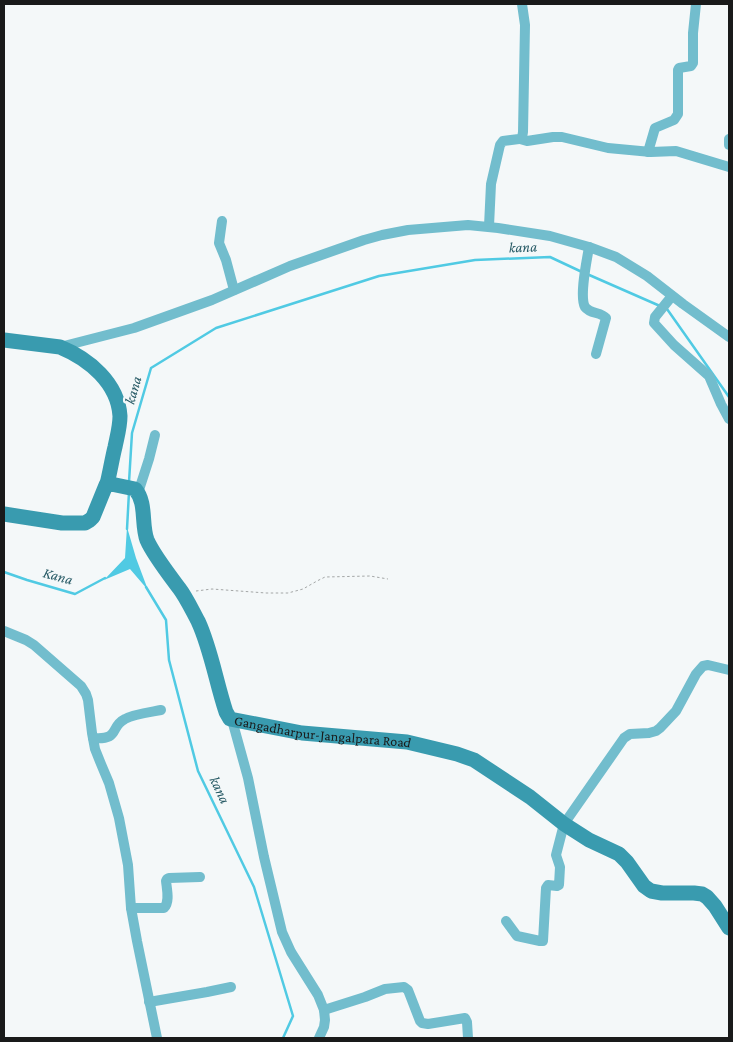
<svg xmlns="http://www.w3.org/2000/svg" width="733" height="1042" viewBox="0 0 733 1042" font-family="'Crimson Pro',serif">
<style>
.water{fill:#50cae3}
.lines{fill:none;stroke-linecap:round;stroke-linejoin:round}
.stream{stroke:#50cae3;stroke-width:2.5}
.path{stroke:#a4a7a7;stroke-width:1;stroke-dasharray:2.5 2.5;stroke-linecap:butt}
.street{stroke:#72bdcd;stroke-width:10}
.secondary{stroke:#399baf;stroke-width:15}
.labels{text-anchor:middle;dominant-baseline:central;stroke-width:4.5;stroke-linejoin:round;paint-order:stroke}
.street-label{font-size:14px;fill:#191a1a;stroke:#f4f8f9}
.water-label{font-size:15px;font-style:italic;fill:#275a65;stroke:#f4f8f9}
</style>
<rect width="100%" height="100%" fill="#f4f8f9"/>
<polygon class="water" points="127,527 136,558 148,590 130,569 104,580 125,558"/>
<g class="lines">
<g class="stream">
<polyline points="587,274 660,306"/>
<polyline points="665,309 667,309 729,397"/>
<polyline points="129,482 132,433 151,368 216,328 379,276 475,260 550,257 582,272"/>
<polyline points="127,529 129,492"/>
<polyline points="4,572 27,580 75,594 105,578"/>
<polyline points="146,587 166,620 169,660 198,771 254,887 293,1016 283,1038"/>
</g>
<polyline class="path" points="196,591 212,589 266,593 288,593 303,589 317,581 325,577 370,576 388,579"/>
<g class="street">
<polyline points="520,139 527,141 553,137 562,137 608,148 651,152 676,151 729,167"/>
<polyline points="729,139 729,145"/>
<polyline points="648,152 655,128 674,120 678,114 678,70 679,68 691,66 693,63 693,33 696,4"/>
<polyline points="222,221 219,243 226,260 234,290"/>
<polyline points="489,226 491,184 500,145 503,141 519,139 522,138 523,132 525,25 522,4"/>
<path d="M589 247C587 260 579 296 585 307 590 314 601 312 606 318L596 354"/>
<polyline points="672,296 655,317 654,323 674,345 709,376 721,404 729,419"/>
<polyline points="60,347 134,328 212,300 290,266 364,240 382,235 408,230 468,225 498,228 550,236 589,247 616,257 647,276 683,304 729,337"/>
<polyline points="138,493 149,459 155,435"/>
<polyline points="4,631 26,640 34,645 81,686 86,694 88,700 92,733 95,749 101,764 109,783 119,818 128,865 131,908 137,941 157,1038"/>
<polyline points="232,720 248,778 264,857 282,932 291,952 318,995 324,1010 325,1020 324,1027 319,1038"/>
<path d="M93 738C121 740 109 727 125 719 134 714 151 712 161 710"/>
<path d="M131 908H164C170 902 167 890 166 881L167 879 169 878 200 877"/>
<polyline points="506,921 517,936 540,941 543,941 546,888 548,885 557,886 559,885 560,867 556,855 564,824 624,738 630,734 649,733 656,731 660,728 676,711 696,674 703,666 708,665 729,670"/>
<polyline points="149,1002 207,992 231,987"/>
<polyline points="324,1010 365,997 385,989 404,987 408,990 420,1021 422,1023 428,1024 465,1018 467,1022 468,1038"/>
</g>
<g class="secondary">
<path d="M4 340 60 347C89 359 118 383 120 416 120 427 117 437 115 447 112 459 110 472 107 484"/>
<path id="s1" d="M4 514 62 523H85L90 520 93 517 106 485 111 484 135 489C147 503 141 524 147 540 153 554 170 576 179 588 186 597 192 610 198 621 211 649 216 682 226 712L230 719 302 733 407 742 457 754 474 760 530 797 564 824 589 840 619 854 627 862 644 886 651 891 662 893H694L702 894 707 897 715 906 729 928"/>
</g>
</g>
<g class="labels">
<g class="street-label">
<text stroke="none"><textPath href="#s1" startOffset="502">Gangadharpur-Jangalpara Road</textPath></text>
</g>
<g class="water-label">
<text transform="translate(523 247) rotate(-2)">kana</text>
<text transform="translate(133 390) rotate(-74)">kana</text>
<text transform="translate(58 576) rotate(15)">Kana</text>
<text transform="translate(220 790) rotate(64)">kana</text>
</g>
</g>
<rect width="733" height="1042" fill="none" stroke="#191a1a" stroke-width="10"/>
</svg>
